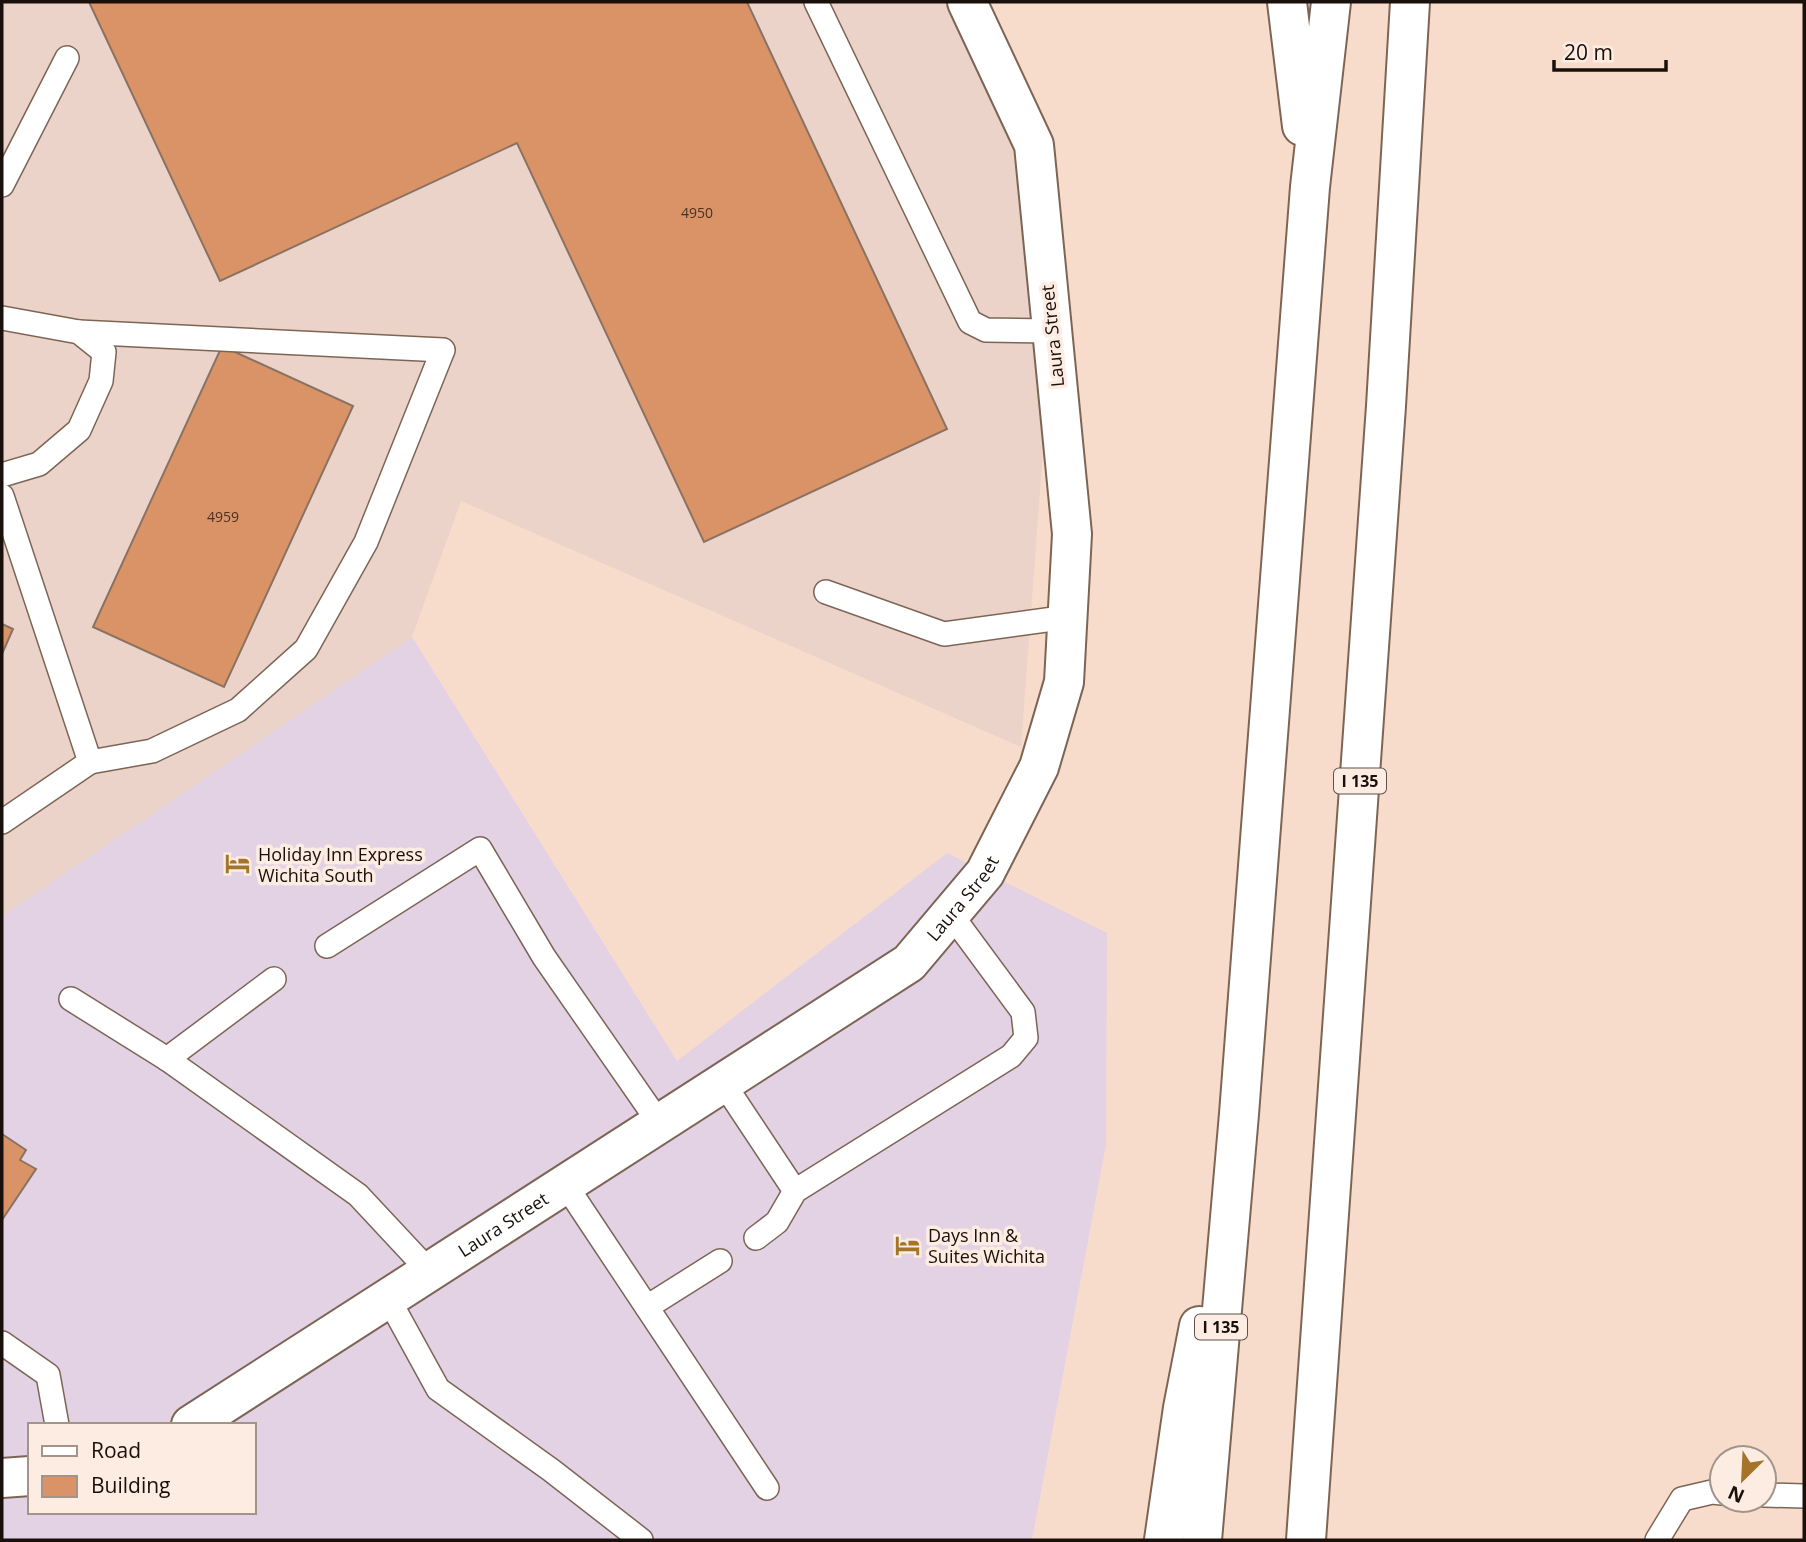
<svg xmlns="http://www.w3.org/2000/svg" width="1806" height="1542" viewBox="0 0 1806 1542" font-family="'Open Sans',sans-serif">
<style>
.commercial{fill:#e3d2e4;fill-rule:evenodd}
.industrial{fill:#ebd3c9}
.building{fill:#da9366;stroke:#8a7263;stroke-width:2}
.lines{fill:none;stroke-linecap:round;stroke-linejoin:round}
.lane-casing{stroke:#7d6556;stroke-width:26}
.street-casing{stroke:#7d6556;stroke-width:42}
.highway-casing{stroke:#7d6556;stroke-width:42}
.lane{stroke:#fff;stroke-width:23}
.street{stroke:#fff;stroke-width:38}
.highway{stroke:#fff;stroke-width:38}
.labels{text-anchor:middle;dominant-baseline:central;stroke-width:7;stroke-linejoin:round;paint-order:stroke}
.number-label{font-size:14px;fill:#4a3122}
.shield{fill:#fdece1;stroke:#5e524b;stroke-width:2}
.shield-label{font-size:16px;font-weight:bold;fill:#1a100b}
.street-label{font-size:18px;fill:#1a100b;stroke:#fdece1}
.poi-label{font-size:18px;fill:#1a100b;stroke:#fdece1;text-anchor:start}
</style>
<rect width="100%" height="100%" fill="#f8dccb"/>
<path class="commercial" d="M412 637 677 1061 947 853 1107 933 1106 1145 1032 1540H2V916ZM30 1425H254V1512H30Z"/>
<polygon class="industrial" points="2,2 967,2 1034,145 1052,331 1021,747 461,501 412,637 2,916"/>
<g class="building">
<polygon points="89,2 747,2 947,429 704,542 517,143 220,281"/>
<polygon points="222,346 353,406 224,687 93,627"/>
<polygon points="2,624 13,629 2,654"/>
<polygon points="2,1134 26,1150 20,1160 36,1169 2,1220"/>
</g>
<g class="lines">
<defs>
<g id="lane">
<polyline points="816,2 970,322 986,330 1052,331"/>
<polyline points="2,185 67,58"/>
<polyline points="2,318 79,332 104,352 101,381 79,430 39,464 2,475"/>
<polyline points="79,332 443,350 366,542 306,649 238,710 152,751 90,762"/>
<polyline points="2,496 90,762 2,822"/>
<polyline points="826,592 944,634 1068,617"/>
<polyline points="327,946 480,849 544,957 660,1124"/>
<polyline points="71,999 167,1059 358,1195 429,1271"/>
<polyline points="167,1059 274,979"/>
<polyline points="724,1084 795,1191"/>
<polyline points="565,1184 767,1488"/>
<polyline points="756,1238 777,1222 795,1191 1011,1056 1026,1038 1023,1012 950,913"/>
<polyline points="388,1298 438,1389 551,1470 641,1540"/>
<polyline points="647,1307 720,1261"/>
<polyline points="2,1343 48,1375 57,1425"/>
<polyline points="1764,1495 1804,1496"/>
<polyline points="1657,1540 1682,1499 1712,1492 1722,1493"/>
</g>
<g id="street">
<path id="s1" d="M191 1425 909 963 985 873 1039 767 1064 682 1072 534 1034 145 967 2"/>
<polyline points="2,1478 30,1476"/>
</g>
<g id="highway">
<polyline points="1287,2 1302,126"/>
<polyline points="1164,1540 1183,1408 1199,1326"/>
<polyline points="1202,1540 1239,1114 1310,187 1331,2"/>
<polyline points="1306,1540 1386,406 1410,2"/>
</g>
</defs>
<use href="#lane" class="lane-casing"/>
<use href="#street" class="street-casing"/>
<use href="#highway" class="highway-casing"/>
<use href="#lane" class="lane"/>
<use href="#street" class="street"/>
<use href="#highway" class="highway"/>
</g>
<defs>
<symbol id="hotel-bare" viewBox="-9 -9 18 18"><path d="M-6-4.5h1.5V1H6V5H4.5V3h-9V5H-6ZM-4 0a1.8 1.8 0 1 1 3.6 0ZM.5 0V-2.5h3Q6-2.5 6 0Z" fill="#a47529" stroke="#fdece1" stroke-width="2.5" paint-order="stroke"/></symbol>
</defs>
<g fill-rule="evenodd">
<use href="#hotel-bare" x="220" y="846" width="35" height="35"/>
<use href="#hotel-bare" x="890" y="1228" width="35" height="35"/>
</g>
<g class="labels">
<g class="number-label">
<text x="697" y="212">4950</text>
<text x="223" y="516">4959</text>
</g>
<g class="shield">
<rect x="1334" y="768.5" width="52" height="25" rx="5"/>
<rect x="1195" y="1314.5" width="52" height="25" rx="5"/>
</g>
<g class="shield-label">
<text x="1360" y="781">I 135</text>
<text x="1221" y="1327">I 135</text>
</g>
<g class="street-label">
<text transform="translate(1052 336) rotate(-96)">Laura Street</text>
<text stroke="none"><textPath href="#s1" startOffset="938">Laura Street</textPath></text>
<text stroke="none"><textPath href="#s1" startOffset="371">Laura Street</textPath></text>
</g>
<g class="poi-label">
<text x="258" y="854">Holiday Inn Express<tspan x="258" dy="21">Wichita South</tspan></text>
<text x="928" y="1235">Days Inn &amp;<tspan x="928" dy="21">Suites Wichita</tspan></text>
</g>
</g>
<rect width="1806" height="1542" fill="none" stroke="#1a100b" stroke-width="7"/>
<rect x="28" y="1423" width="228" height="91" fill="#fdece1" stroke="#a2948b" stroke-width="2"/>
<rect x="42" y="1446" width="35" height="10" fill="#ffffff" stroke="#a2948b" stroke-width="2"/>
<text x="91" y="1458" font-size="21" fill="#1a100b">Road</text>
<rect x="42" y="1476" width="35" height="21" fill="#da9366" stroke="#a2948b" stroke-width="2"/>
<text x="91" y="1493" font-size="21" fill="#1a100b">Building</text>
<g transform="translate(1743 1479) rotate(204)"><circle r="33" fill="#fdece1" stroke="#a2948b" stroke-width="2"/>
<path d="M0-5L12 26L0 18L-12 26Z" fill="#a47529"/>
<text y="-10" font-size="19" font-weight="bold" text-anchor="middle" fill="#1a100b">N</text>
</g>
<path d="M1554 60v10h112v-10" fill="none" stroke="#1a100b" stroke-width="3.5"/>
<text x="1564" y="60" font-size="21" fill="#1a100b" stroke="#fdece1" stroke-width="5" paint-order="stroke">20 m</text>
</svg>
